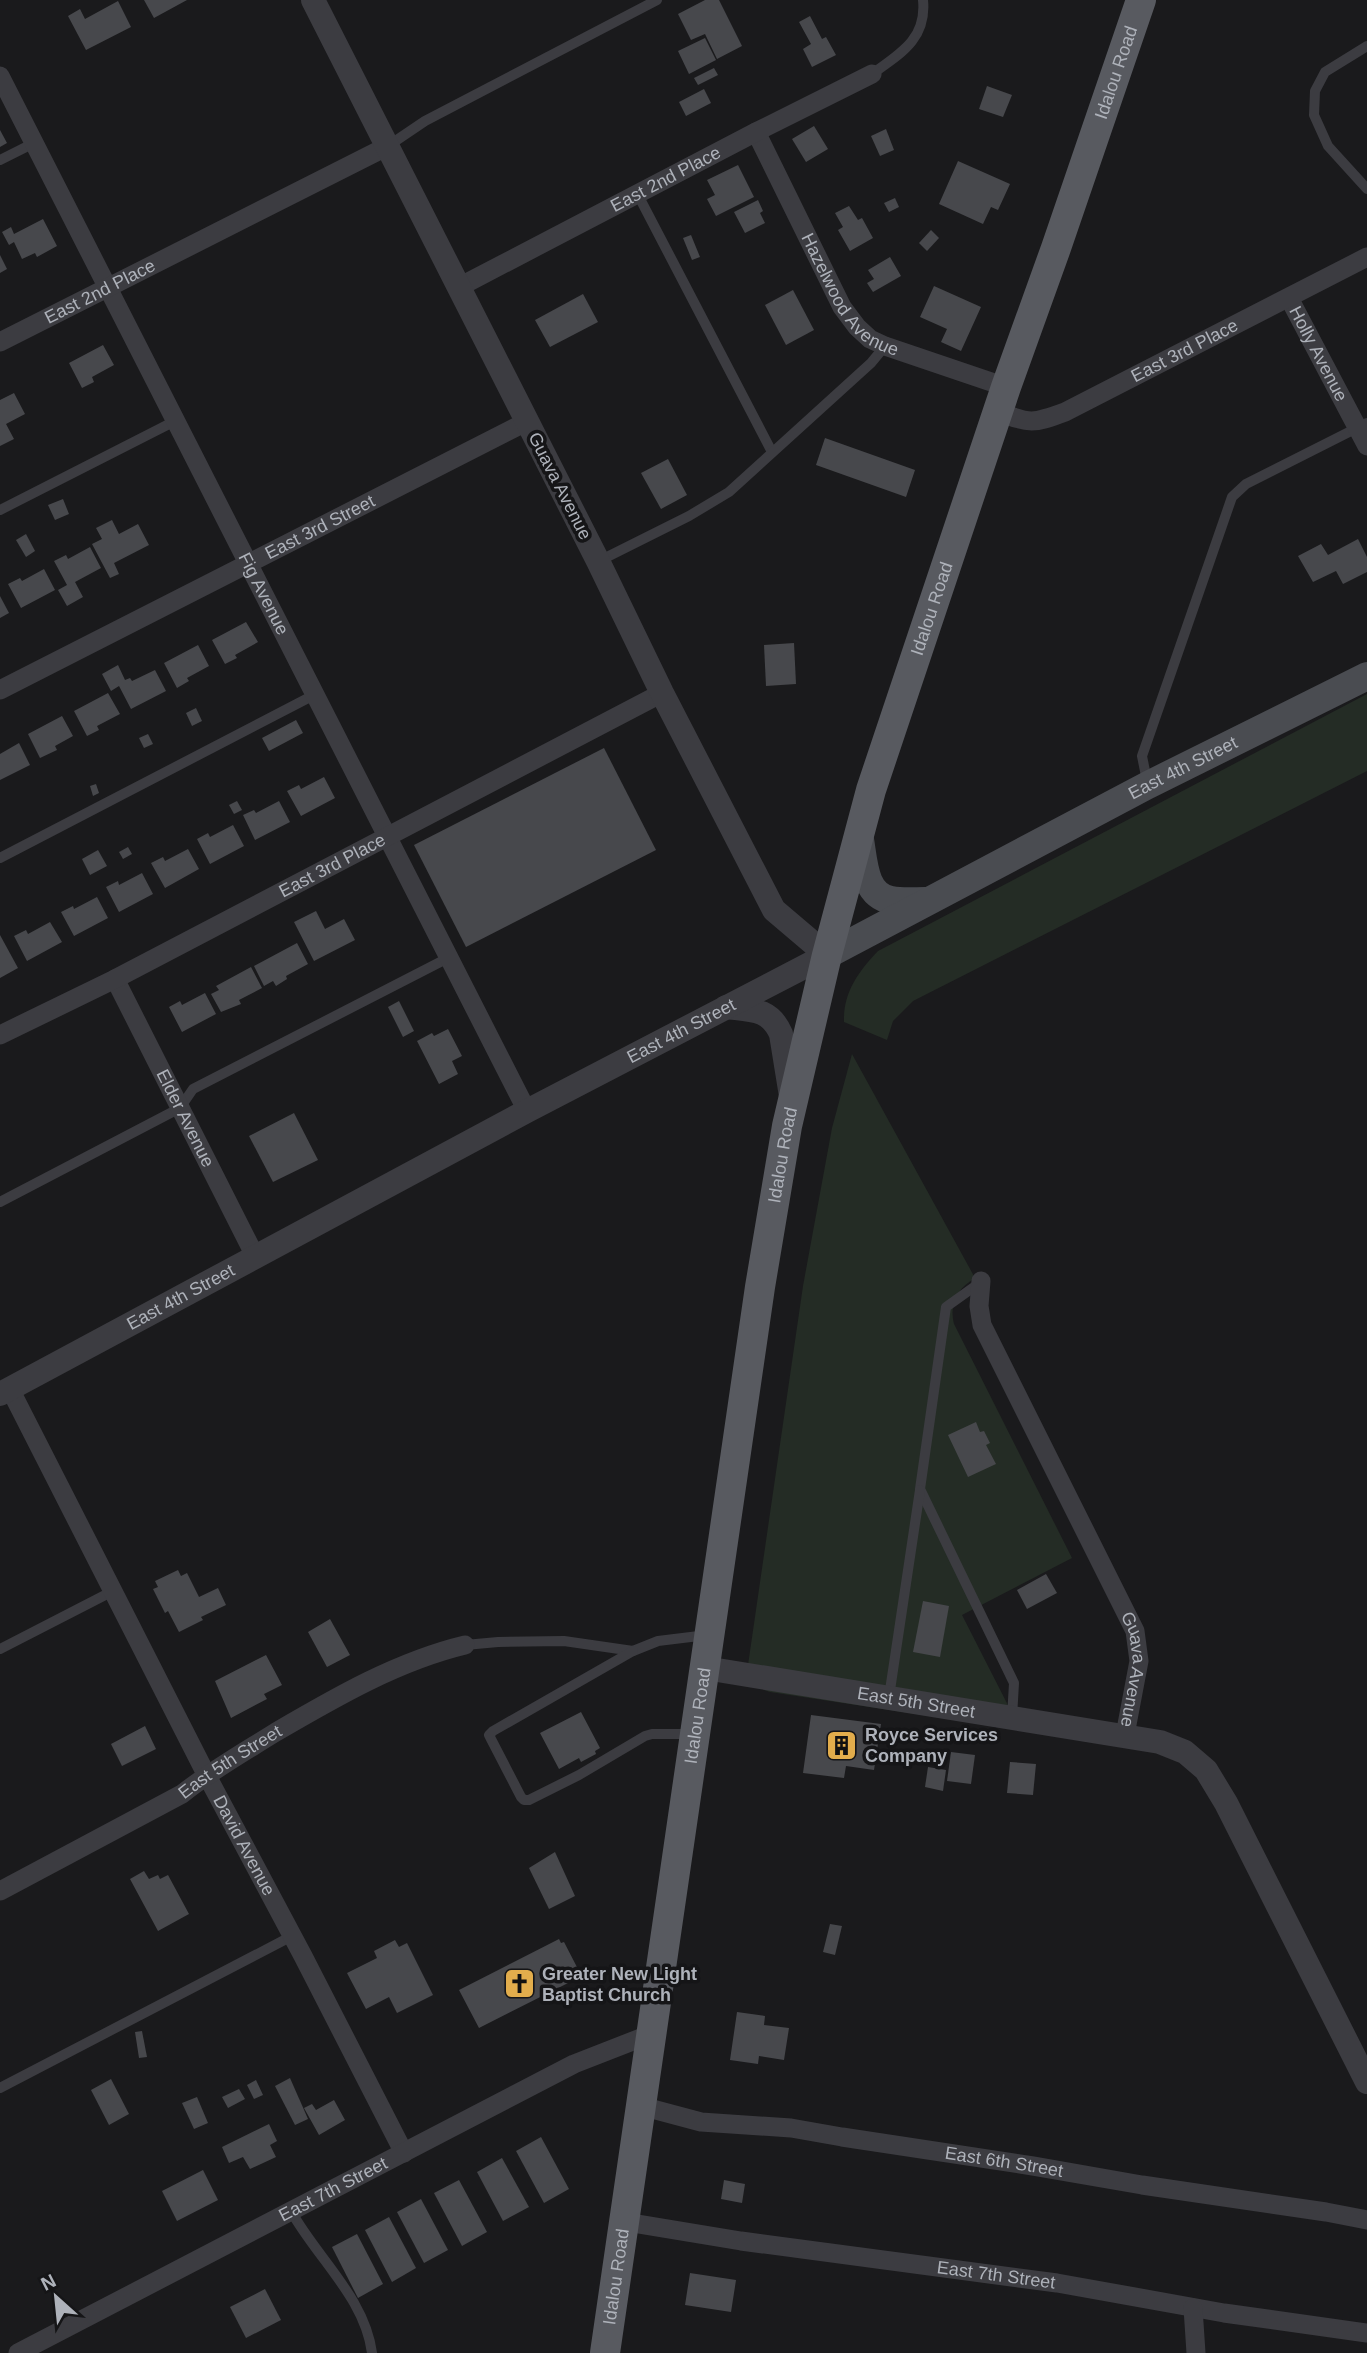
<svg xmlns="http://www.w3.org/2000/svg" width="1367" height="2353" viewBox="0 0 1367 2353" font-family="Helvetica,sans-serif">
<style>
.green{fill:#242c25}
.building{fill:#47484c}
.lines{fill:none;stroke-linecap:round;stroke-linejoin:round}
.service{stroke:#3c3c41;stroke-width:10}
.minor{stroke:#3c3c41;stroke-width:19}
.tertiary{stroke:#3c3c41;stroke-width:24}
.secondary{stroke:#4a4c51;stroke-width:28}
.primary{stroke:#585a60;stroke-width:30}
.labels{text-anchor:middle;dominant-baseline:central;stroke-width:7;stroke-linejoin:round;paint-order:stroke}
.street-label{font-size:18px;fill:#aeb2ba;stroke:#151517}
.poi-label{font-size:18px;font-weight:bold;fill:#aeb2ba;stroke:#151517;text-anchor:start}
</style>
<rect width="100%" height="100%" fill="#1a1a1c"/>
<g class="green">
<path d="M1367 694V771L913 1001 893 1021 887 1040 844 1022C843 993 858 972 878 951Z"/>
<path d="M852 1054 975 1278C957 1289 949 1303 954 1324L1072 1558 962 1615 1016 1721 1015 1729 770 1692 764 1690 748 1665 803 1286 832 1128Z"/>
</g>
<g class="building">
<polygon points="144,0 187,0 154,18"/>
<polygon points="705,0 719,0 742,46 717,59 705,34 691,40 678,14"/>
<polygon points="118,1 131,27 86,50 68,16 80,9 85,19"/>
<polygon points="810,16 822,39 826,37 836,55 812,67 803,49 811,44 799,22"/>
<polygon points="705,38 716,60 689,74 678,51"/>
<polygon points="714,68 718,75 698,85 694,78"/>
<polygon points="987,86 1012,95 1003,117 979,109"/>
<polygon points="704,89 711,103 686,116 679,102"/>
<polygon points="814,126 828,149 806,162 792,139"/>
<polygon points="886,129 894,150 880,156 871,136"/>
<polygon points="0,130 7,143 0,147"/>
<polygon points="958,161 1010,184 998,210 991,207 983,224 939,204"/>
<polygon points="738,165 754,197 716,216 707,199 715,195 707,180"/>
<polygon points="895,198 899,207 889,212 884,203"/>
<polygon points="758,200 763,211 760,213 765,223 745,233 734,212"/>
<polygon points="849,206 858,220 862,218 873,238 850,251 838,230 843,227 835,213"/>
<polygon points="43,219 57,246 37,257 35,253 22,259 14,242 9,245 2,232 11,227 14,234"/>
<polygon points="931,230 939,238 927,251 919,243"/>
<polygon points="691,235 700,257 692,260 683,238"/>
<polygon points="0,255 7,269 0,273"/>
<polygon points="890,257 901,276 873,292 867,283 874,279 868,270"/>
<polygon points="934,286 981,307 961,351 941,342 947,329 920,317"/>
<polygon points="793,290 814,330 786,345 765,305"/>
<polygon points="583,294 598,322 550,347 535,320"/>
<polygon points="103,345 114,365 92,377 94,382 82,388 69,363"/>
<polygon points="14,393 25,414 6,424 14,439 0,446 0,400"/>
<polygon points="825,438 915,470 906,497 816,465"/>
<polygon points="668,459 687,495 661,509 641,473"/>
<polygon points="63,499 69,514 55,520 48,505"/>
<polygon points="112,520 119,534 138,524 149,545 114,563 119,574 110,578 92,544 102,539 96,528"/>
<polygon points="26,534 35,551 26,557 16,540"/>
<polygon points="1358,539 1367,557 1367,572 1343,584 1336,571 1313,582 1298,556 1321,544 1328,555"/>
<polygon points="90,547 101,568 75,582 83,597 67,606 58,590 67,585 54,561 66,555 68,559"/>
<polygon points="44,569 55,590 21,608 8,584 20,578 22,581"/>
<polygon points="0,596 9,613 0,618"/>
<polygon points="246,622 258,642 235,655 237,658 225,664 212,640"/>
<polygon points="794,643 796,684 766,686 764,645"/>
<polygon points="198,645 209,666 187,678 189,681 177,688 164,663"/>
<polygon points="118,665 125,680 130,678 132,681 155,670 166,691 131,709 119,686 111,691 102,674"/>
<polygon points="108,693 120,714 97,726 99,730 87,736 74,711"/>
<polygon points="196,708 202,721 192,726 186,713"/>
<polygon points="62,716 73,736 55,746 57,750 40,758 28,734"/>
<polygon points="296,720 303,733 269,751 262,738"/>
<polygon points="148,734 153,744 144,748 139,738"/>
<polygon points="19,743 30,765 0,780 0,754"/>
<polygon points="604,748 656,850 466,947 414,845"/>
<polygon points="324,777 335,798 301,816 287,791 299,785 301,789"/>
<polygon points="96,784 99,793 93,796 90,786"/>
<polygon points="237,801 242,810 234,814 229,805"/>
<polygon points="279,801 290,822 255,840 243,815 254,810 256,813"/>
<polygon points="233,825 244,846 210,864 197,839 208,833 210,837"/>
<polygon points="128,847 132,854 123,859 119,852"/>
<polygon points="188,849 199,869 165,888 151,863 163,857 165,861"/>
<polygon points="98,850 107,866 90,875 82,859"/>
<polygon points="142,873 153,894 119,912 106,887 118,881 119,885"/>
<polygon points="97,897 108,918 74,936 61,912 73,906 74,909"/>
<polygon points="316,911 325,929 344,919 355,940 314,961 294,922"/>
<polygon points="50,922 62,942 27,961 14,936 26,930 28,934"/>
<polygon points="0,935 18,968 0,978"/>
<polygon points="297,943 308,964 286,976 287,979 276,986 273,981 264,986 254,966"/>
<polygon points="251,967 262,988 239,1000 241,1004 221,1012 211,994 219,990 216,986"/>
<polygon points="205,993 216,1014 182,1032 169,1007 180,1001 182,1005"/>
<polygon points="399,1001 414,1031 403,1037 388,1007"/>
<polygon points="448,1029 462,1056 452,1061 458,1074 439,1084 417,1041 432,1033 434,1036"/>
<polygon points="294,1113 318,1160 273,1182 249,1136"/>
<polygon points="976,1422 980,1432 984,1431 990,1443 986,1445 996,1464 968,1477 948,1435"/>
<polygon points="178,1570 181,1576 187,1573 199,1597 218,1588 226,1605 201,1617 203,1620 179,1632 168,1611 165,1613 153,1589 158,1587 155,1581"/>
<polygon points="1046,1574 1057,1593 1027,1609 1017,1590"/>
<polygon points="923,1601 949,1606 940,1657 913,1652"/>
<polygon points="330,1619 350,1655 327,1667 308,1632"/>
<polygon points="266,1655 282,1685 264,1694 267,1699 231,1718 215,1681"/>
<polygon points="581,1712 600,1748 595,1751 596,1754 581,1762 579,1758 559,1769 540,1733"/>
<polygon points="811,1715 881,1724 874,1770 846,1766 844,1778 803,1773"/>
<polygon points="145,1726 156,1749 122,1766 111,1744"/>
<polygon points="951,1752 975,1755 971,1784 947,1781"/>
<polygon points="1010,1762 1036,1764 1033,1795 1007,1793"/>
<polygon points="928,1767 946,1770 943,1791 925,1787"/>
<polygon points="555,1852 575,1896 549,1909 529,1868"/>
<polygon points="144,1871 149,1879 158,1875 160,1879 168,1875 189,1914 158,1931 130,1879"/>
<polygon points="830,1924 842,1926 835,1955 823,1952"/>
<polygon points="559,1939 561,1943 564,1942 579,1971 576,1973 578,1978 479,2028 459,1990"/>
<polygon points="395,1940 399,1947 407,1943 433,1995 397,2013 389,1997 366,2009 347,1973 377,1958 374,1951"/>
<polygon points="737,2012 765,2016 764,2025 789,2028 784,2060 759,2056 758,2064 730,2060"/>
<polygon points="142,2031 147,2057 139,2058 135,2032"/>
<polygon points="290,2078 308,2119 295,2125 275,2086"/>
<polygon points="111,2079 129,2114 109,2125 91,2090"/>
<polygon points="256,2080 263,2095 254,2099 247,2085"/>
<polygon points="239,2089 245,2099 228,2108 222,2097"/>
<polygon points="197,2097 208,2123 194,2129 182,2103"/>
<polygon points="334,2100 345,2120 319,2135 304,2108 312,2104 316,2110"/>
<polygon points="269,2124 277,2141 270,2145 276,2157 250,2169 243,2157 229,2163 222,2147"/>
<polygon points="541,2137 569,2189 544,2203 516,2151"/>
<polygon points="502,2158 529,2207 503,2221 477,2172"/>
<polygon points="203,2170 218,2200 177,2221 162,2191"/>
<polygon points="459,2180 487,2232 462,2246 434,2193"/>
<polygon points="724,2180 745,2184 742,2203 721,2199"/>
<polygon points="421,2199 448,2250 424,2263 397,2212"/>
<polygon points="389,2217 416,2268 392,2282 365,2230"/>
<polygon points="357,2234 383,2284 358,2298 332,2247"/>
<polygon points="690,2273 736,2280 731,2312 685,2305"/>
<polygon points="265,2289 281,2320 246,2338 230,2307"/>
</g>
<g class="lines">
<g class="service">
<polyline points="1367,46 1325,72 1315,91 1314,115 1328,146 1367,189"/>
<path d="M872 74C900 54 927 39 923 0"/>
<polyline points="388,146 425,121 657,0"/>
<polyline points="0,160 34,143"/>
<polyline points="637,193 772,452"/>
<polyline points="0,510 175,421"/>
<polyline points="599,561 689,516 729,492 871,363 885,346"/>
<polyline points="1147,781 1142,756 1232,497 1246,484 1367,423"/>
<polyline points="0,858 314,695"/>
<polyline points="0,1202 180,1108 193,1089 448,958"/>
<polyline points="981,1282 946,1307 920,1489 1014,1683 1012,1717"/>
<polyline points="465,1645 498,1642 564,1641 633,1651 658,1641 707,1635"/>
<polyline points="0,1649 113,1591"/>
<polyline points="633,1651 493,1731 489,1735 491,1739 521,1797 524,1800 529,1800 579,1775 645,1736 652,1734 693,1734"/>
<polyline points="889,1697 920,1490"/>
<polyline points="0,2088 292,1936"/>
<path d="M291 2211C317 2258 365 2298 372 2353"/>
</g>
<g class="minor">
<path id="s1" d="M0 76 527 1111"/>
<path id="s2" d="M756 132 842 307 857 327 870 339 885 346 1006 387"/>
<path id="s3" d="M459 287 756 132 872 74"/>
<path id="s4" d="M1289 298 1367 446"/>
<path id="s5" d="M0 342 388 146"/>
<path id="s6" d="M999 412C1031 424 1032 424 1065 412L1367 257"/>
<path id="s7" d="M0 690 528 421"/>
<path id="s8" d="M115 979 256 1258"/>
<path id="s9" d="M0 1035 115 979 662 693"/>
<path id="s10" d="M981 1281 979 1306 982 1325 1135 1631 1139 1661 1125 1735"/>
<path id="s11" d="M10 1389 206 1774 303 1956 404 2153"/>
<path id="s12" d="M0 1891 182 1794C212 1770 244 1752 276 1732 336 1697 398 1661 465 1645"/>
<path id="s13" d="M641 2106 701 2122 791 2128 842 2137 1033 2166 1142 2185 1326 2212 1367 2220"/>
<path id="s14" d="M626 2222 741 2241 1057 2283 1224 2313 1367 2333"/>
<polyline points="1193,2308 1196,2353"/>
<path id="s15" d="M18 2353 574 2064 651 2034"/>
</g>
<g class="tertiary">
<path d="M726 1007C751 1010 770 1008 781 1034L791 1096"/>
<path id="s16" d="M0 1394 527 1111 827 955 774 910 662 693 598 561 313 0"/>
<path id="s17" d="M705 1668 1160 1742 1185 1752 1206 1770 1226 1803 1367 2082"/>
</g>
<g class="secondary">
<path d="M859 834C864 857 862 895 891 900 901 902 914 901 925 901"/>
<path id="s18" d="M827 955 1148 785 1367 676"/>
</g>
<path class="primary" id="s19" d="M605 2353 760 1287 787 1126 827 955 871 790 1006 387 1056 248 1141 0"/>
</g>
<defs>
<symbol id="building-square" viewBox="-11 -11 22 22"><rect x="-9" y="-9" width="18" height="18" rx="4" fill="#e2ad4c" stroke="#151517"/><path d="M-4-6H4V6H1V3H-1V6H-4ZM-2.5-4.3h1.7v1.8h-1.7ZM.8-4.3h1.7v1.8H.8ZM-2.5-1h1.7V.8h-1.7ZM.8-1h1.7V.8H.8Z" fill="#111"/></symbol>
<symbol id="church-square" viewBox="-11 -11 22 22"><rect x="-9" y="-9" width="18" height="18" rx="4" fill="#e2ad4c" stroke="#151517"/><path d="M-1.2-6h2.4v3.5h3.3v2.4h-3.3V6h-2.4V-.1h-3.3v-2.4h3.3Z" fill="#111"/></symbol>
</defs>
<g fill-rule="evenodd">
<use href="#building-square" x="824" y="1728" width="35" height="35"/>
<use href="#church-square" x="502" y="1966" width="35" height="35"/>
</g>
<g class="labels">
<g class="street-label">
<text stroke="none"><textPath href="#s19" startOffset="2345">Idalou Road</textPath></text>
<text stroke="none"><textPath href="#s3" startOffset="233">East 2nd Place</textPath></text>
<text stroke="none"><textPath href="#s2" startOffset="191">Hazelwood Avenue</textPath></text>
<text stroke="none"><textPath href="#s5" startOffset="112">East 2nd Place</textPath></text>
<text stroke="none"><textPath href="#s6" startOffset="203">East 3rd Place</textPath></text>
<text stroke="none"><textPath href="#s4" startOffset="63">Holly Avenue</textPath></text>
<text transform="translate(560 486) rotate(63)">Guava Avenue</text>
<text stroke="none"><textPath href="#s7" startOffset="359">East 3rd Street</textPath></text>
<text stroke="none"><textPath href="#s1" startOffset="581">Fig Avenue</textPath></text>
<text stroke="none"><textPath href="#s19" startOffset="1778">Idalou Road</textPath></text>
<text stroke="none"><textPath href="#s18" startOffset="402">East 4th Street</textPath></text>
<text stroke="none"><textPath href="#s9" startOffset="373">East 3rd Place</textPath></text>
<text stroke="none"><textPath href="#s16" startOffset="772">East 4th Street</textPath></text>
<text stroke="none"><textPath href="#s8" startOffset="156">Elder Avenue</textPath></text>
<text stroke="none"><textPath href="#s19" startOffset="1211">Idalou Road</textPath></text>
<text stroke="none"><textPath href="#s16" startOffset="205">East 4th Street</textPath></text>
<text stroke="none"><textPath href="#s10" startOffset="425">Guava Avenue</textPath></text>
<text stroke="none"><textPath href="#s17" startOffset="214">East 5th Street</textPath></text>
<text stroke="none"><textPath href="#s19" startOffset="644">Idalou Road</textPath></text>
<text stroke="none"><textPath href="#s12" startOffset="264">East 5th Street</textPath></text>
<text stroke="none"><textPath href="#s11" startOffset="513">David Avenue</textPath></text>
<text stroke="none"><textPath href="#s13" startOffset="368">East 6th Street</textPath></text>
<text stroke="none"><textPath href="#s15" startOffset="355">East 7th Street</textPath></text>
<text stroke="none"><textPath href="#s14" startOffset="374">East 7th Street</textPath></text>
<text stroke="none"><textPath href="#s19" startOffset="77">Idalou Road</textPath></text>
</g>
<g class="poi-label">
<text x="865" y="1735">Royce Services<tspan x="865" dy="21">Company</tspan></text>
<text x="542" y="1974">Greater New Light<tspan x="542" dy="21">Baptist Church</tspan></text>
</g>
</g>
<g transform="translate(56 2297) rotate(333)" stroke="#151517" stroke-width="5" paint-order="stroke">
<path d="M0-5L12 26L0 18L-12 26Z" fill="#aeb2ba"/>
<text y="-10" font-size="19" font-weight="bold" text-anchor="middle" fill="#aeb2ba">N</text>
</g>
</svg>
